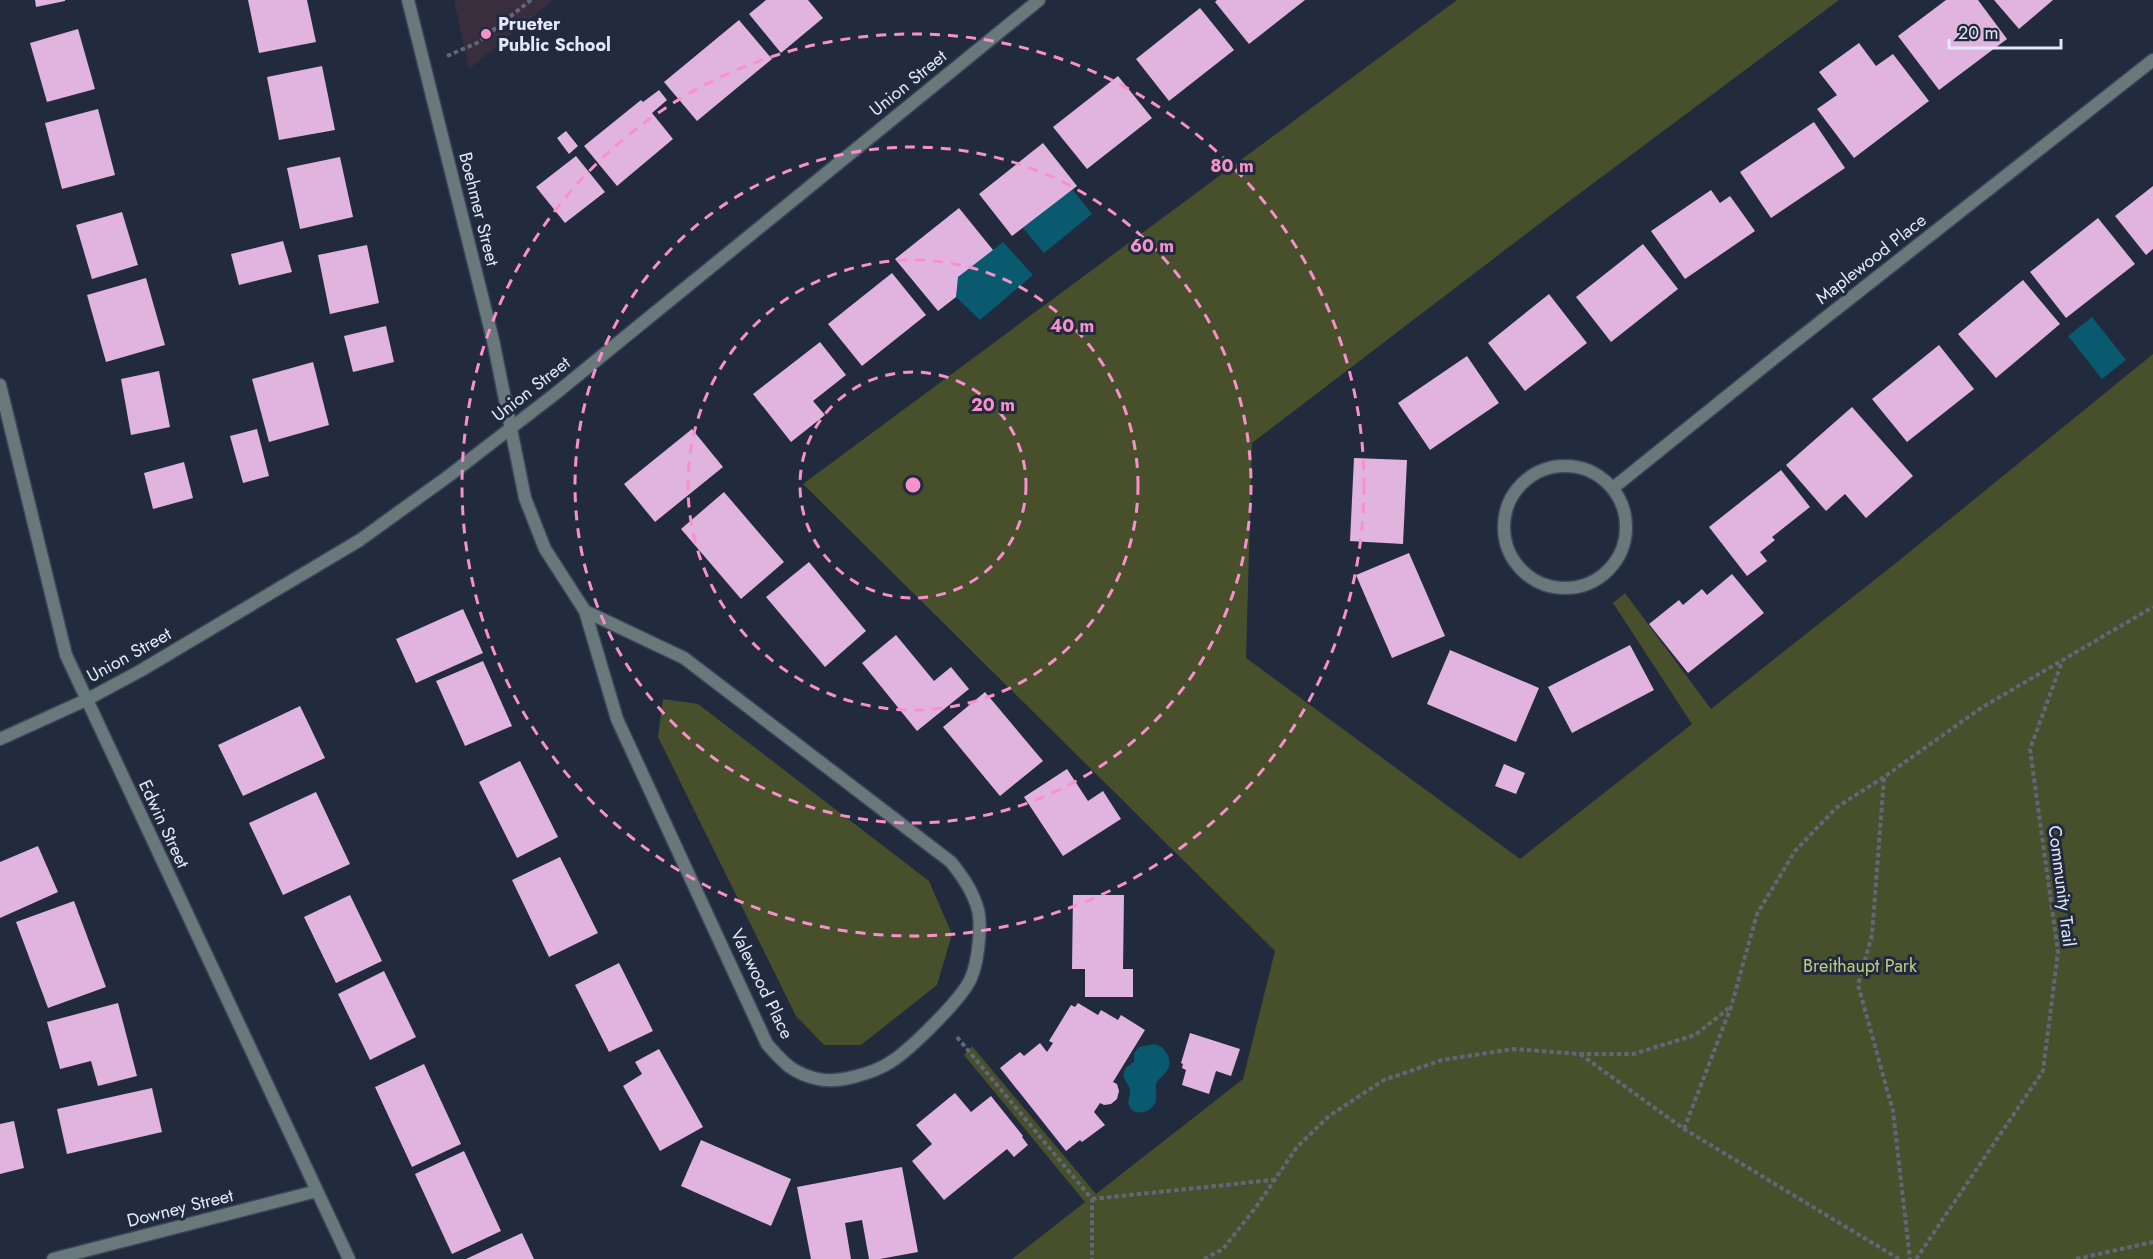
<svg xmlns="http://www.w3.org/2000/svg" width="2153" height="1259" viewBox="0 0 2153 1259" font-family="Jost,sans-serif">
<style>
.education{fill:#392e3d}
.green{fill:#48502b}
.water{fill:#09596f}
.building{fill:#e0b4df}
.lines{fill:none;stroke-linecap:round;stroke-linejoin:round}
.street-casing{stroke:#3d4558;stroke-width:15}
.path{stroke:#606779;stroke-width:4;stroke-dasharray:4.5 3;stroke-linecap:butt}
.street{stroke:#69787a;stroke-width:12}
.ring{fill:none;stroke:#f890cb;stroke-width:3;stroke-dasharray:10 8}
.poi-dot{fill:#f890cb;stroke:#222a3e;stroke-width:2}
.labels{text-anchor:middle;dominant-baseline:central;stroke-width:6;stroke-linejoin:round;paint-order:stroke}
.poi-label{font-size:18px;font-weight:bold;fill:#e3e8f6;stroke:#222a3e;text-anchor:start}
.street-label{font-size:18px;fill:#e3e8f6;stroke:#222a3e}
.park-label{font-size:18px;fill:#becf7d;stroke:#222a3e}
.centre{fill:#f890cb;stroke:#222a3e;stroke-width:3}
.ring-label{font-size:18px;text-anchor:middle;font-weight:bold;fill:#f890cb;stroke:#222a3e;stroke-width:6;stroke-linejoin:round;paint-order:stroke}
</style>
<rect width="100%" height="100%" fill="#222a3e"/>
<polygon class="education" points="454,0 553,0 469,69"/>
<g class="green">
<polygon points="1457,0 1839,0 1560,208 1252,443 1246,658 1520,859 1692,724 1613,603 1625,593 1711,709 1896,563 2153,354 2153,1259 1012,1259 1085,1202 964,1055 972,1046 1096,1194 1243,1079 1275,951 803,484"/>
<polygon points="663,699 698,704 929,881 952,934 937,985 861,1045 824,1045 796,1016 658,737"/>
</g>
<g class="water">
<polygon points="1072,189 1092,214 1044,253 1023,228"/>
<polygon points="1003,242 1033,275 980,320 956,297 958,277"/>
<polygon points="2092,317 2126,360 2102,379 2068,336"/>
<path d="M1155 1044C1166 1047 1175 1062 1166 1072 1162 1077 1159 1078 1156 1084 1155 1090 1158 1096 1155 1103 1152 1112 1133 1118 1129 1105 1127 1100 1131 1095 1130 1090 1129 1083 1119 1076 1126 1068 1128 1066 1131 1064 1134 1062V1053L1139 1047Z"/>
</g>
<g class="building">
<polygon points="35,0 65,0 65,1 36,7"/>
<polygon points="248,0 307,0 316,42 259,53"/>
<polygon points="766,0 808,0 823,18 781,53 749,14"/>
<polygon points="1217,0 1305,0 1249,44 1215,2"/>
<polygon points="1946,0 1978,0 2007,39 1939,90 1898,36"/>
<polygon points="1994,0 2053,0 2019,29"/>
<polygon points="1200,8 1234,50 1169,101 1136,59"/>
<polygon points="739,20 772,59 697,121 664,82"/>
<polygon points="78,29 95,89 47,102 30,43"/>
<polygon points="1859,43 1876,66 1893,54 1929,101 1854,158 1817,109 1837,95 1819,72"/>
<polygon points="322,66 335,130 279,140 267,77"/>
<polygon points="1118,76 1152,118 1087,169 1053,127"/>
<polygon points="659,90 667,100 652,113 673,139 617,186 584,146 641,100 643,102"/>
<polygon points="98,109 115,175 62,189 45,123"/>
<polygon points="1814,122 1845,168 1771,218 1740,172"/>
<polygon points="566,131 578,146 569,154 557,138"/>
<polygon points="1043,143 1077,186 1012,236 979,194"/>
<polygon points="576,156 605,192 565,223 536,187"/>
<polygon points="340,157 353,217 300,229 287,168"/>
<polygon points="2153,186 2153,249 2146,255 2115,216"/>
<polygon points="1711,190 1720,203 1730,196 1755,231 1685,279 1651,231"/>
<polygon points="959,208 993,250 958,277 956,297 938,311 895,259"/>
<polygon points="122,212 138,265 92,279 76,225"/>
<polygon points="2098,218 2135,264 2066,318 2030,272"/>
<polygon points="283,241 292,272 239,285 231,254"/>
<polygon points="1643,244 1678,289 1611,342 1576,297"/>
<polygon points="367,245 379,303 330,314 318,255"/>
<polygon points="892,273 926,315 862,366 828,324"/>
<polygon points="146,278 165,345 106,362 87,295"/>
<polygon points="2023,280 2060,324 1996,378 1958,334"/>
<polygon points="1549,294 1587,343 1525,391 1488,343"/>
<polygon points="386,326 394,362 353,372 344,336"/>
<polygon points="820,342 846,375 813,401 825,415 791,442 753,394"/>
<polygon points="1939,345 1974,389 1907,442 1872,399"/>
<polygon points="1467,356 1499,403 1430,450 1398,403"/>
<polygon points="313,362 329,425 269,442 252,379"/>
<polygon points="159,371 170,427 131,435 121,379"/>
<polygon points="1852,407 1913,476 1866,518 1845,494 1826,511 1786,465"/>
<polygon points="257,429 269,476 243,483 230,436"/>
<polygon points="692,429 723,467 655,522 624,484"/>
<polygon points="1354,458 1407,460 1403,544 1350,541"/>
<polygon points="184,462 193,498 153,509 144,473"/>
<polygon points="1781,470 1810,507 1772,537 1775,540 1760,552 1767,561 1747,576 1709,527"/>
<polygon points="724,492 784,562 741,599 681,529"/>
<polygon points="1409,553 1445,636 1392,658 1356,575"/>
<polygon points="809,562 866,631 825,667 766,597"/>
<polygon points="1732,574 1764,613 1688,673 1649,624 1679,600 1683,605 1702,589 1707,595"/>
<polygon points="463,609 483,653 416,683 396,639"/>
<polygon points="896,635 934,681 951,667 969,689 917,731 862,663"/>
<polygon points="1630,645 1654,690 1572,733 1548,687"/>
<polygon points="1450,650 1539,688 1516,742 1427,704"/>
<polygon points="483,661 512,726 465,746 436,681"/>
<polygon points="985,692 1043,761 1000,796 943,727"/>
<polygon points="300,706 325,758 243,796 218,745"/>
<polygon points="520,761 558,837 517,858 479,782"/>
<polygon points="1504,764 1525,773 1516,794 1495,786"/>
<polygon points="1067,769 1088,801 1103,791 1121,819 1063,856 1024,797"/>
<polygon points="316,792 350,864 283,895 249,823"/>
<polygon points="38,846 58,892 0,918 0,862"/>
<polygon points="560,857 598,933 549,957 512,880"/>
<polygon points="350,895 382,961 336,983 304,917"/>
<polygon points="1073,895 1124,895 1123,969 1133,969 1133,997 1085,997 1085,969 1072,969"/>
<polygon points="74,901 106,987 48,1008 16,922"/>
<polygon points="619,963 653,1031 609,1052 575,985"/>
<polygon points="384,971 416,1037 370,1060 338,994"/>
<polygon points="118,1003 137,1076 98,1086 91,1061 60,1069 47,1022"/>
<polygon points="1078,1003 1098,1015 1101,1010 1118,1020 1121,1015 1145,1030 1113,1082 1117,1084 1119,1091 1117,1099 1111,1104 1104,1105 1100,1103 1094,1112 1105,1125 1082,1142 1080,1140 1066,1151 1000,1068 1020,1052 1024,1056 1040,1043 1047,1052 1053,1043 1049,1041 1071,1005 1075,1007"/>
<polygon points="1190,1033 1240,1049 1231,1076 1216,1071 1209,1094 1182,1085 1186,1070 1182,1068 1183,1064 1181,1063"/>
<polygon points="659,1049 703,1127 660,1151 623,1086 642,1074 635,1062"/>
<polygon points="424,1064 461,1144 412,1167 375,1087"/>
<polygon points="152,1088 162,1132 67,1154 57,1109"/>
<polygon points="955,1093 971,1112 991,1096 1023,1136 1022,1137 1028,1145 1014,1157 1007,1149 944,1200 912,1161 932,1144 916,1125"/>
<polygon points="14,1121 24,1168 0,1174 0,1124"/>
<polygon points="701,1140 791,1179 771,1226 681,1186"/>
<polygon points="464,1151 501,1231 452,1254 415,1174"/>
<polygon points="902,1167 918,1252 880,1259 869,1259 862,1220 845,1223 851,1259 811,1259 797,1187"/>
<polygon points="522,1233 534,1259 466,1259"/>
</g>
<g class="lines">
<defs>
<g id="street">
<path d="M408 0 493 340 525 498 545 549 585 611 617 719 767 1044C784 1063 792 1073 818 1079 837 1084 873 1073 889 1063 908 1052 963 998 971 978 978 962 982 926 978 910 973 891 962 876 951 862L684 658 585 611"/>
<polyline points="0,385 66,655 349,1259"/>
<circle cx="1565" cy="527" r="61"/>
<polyline points="1613,488 1782,352 2153,60"/>
<polyline points="0,739 86,700 140,671 360,540 450,475 555,394 1039,0"/>
<polyline points="53,1259 317,1191"/>
</g>
</defs>
<use href="#street" class="street-casing"/>
<g class="path">
<polyline points="447,56 477,43 531,0"/>
<polyline points="1884,778 1872,935 1858,985 1893,1111 1910,1259"/>
<polyline points="957,1037 1092,1199 1092,1259"/>
<polyline points="1580,1054 1684,1129 1899,1259"/>
<polyline points="1684,1129 1731,1007 1757,914 1795,851 1837,807 1884,777 1981,708 2153,607"/>
<polyline points="1092,1199 1273,1180"/>
<polyline points="1204,1259 1223,1249 1256,1207 1297,1147 1329,1116 1384,1080 1442,1060 1513,1049 1580,1054 1633,1054 1695,1035 1729,1008"/>
<polyline points="1916,1259 2043,1071 2058,952 2030,749 2062,662"/>
<polyline points="2076,1259 2153,1242"/>
</g>
<use href="#street" class="street"/>
</g>
<g class="ring">
<circle cx="913" cy="485" r="113"/>
<circle cx="913" cy="485" r="225"/>
<circle cx="913" cy="485" r="338"/>
<circle cx="913" cy="485" r="451"/>
</g>
<circle class="poi-dot" cx="486" cy="34" r="6"/>
<g class="labels">
<g class="poi-label">
<text x="498" y="24">Prueter<tspan x="498" dy="21">Public School</tspan></text>
</g>
<g class="street-label">
<text transform="translate(908 83) rotate(-39)">Union Street</text>
<text transform="translate(479 209) rotate(76)">Boehmer Street</text>
<text transform="translate(1871 259) rotate(-38)">Maplewood Place</text>
<text transform="translate(531 389) rotate(-38)">Union Street</text>
<text transform="translate(129 655) rotate(-29)">Union Street</text>
<text transform="translate(164 824) rotate(65)">Edwin Street</text>
<text transform="translate(2062 886) rotate(83)">Community Trail</text>
<text transform="translate(762 984) rotate(64)">Valewood Place</text>
<text transform="translate(180 1208) rotate(-14)">Downey Street</text>
</g>
<g class="park-label">
<text x="1860" y="966">Breithaupt Park</text>
</g>
</g>
<circle cx="913" cy="485" r="9" class="centre"/>
<g class="ring-label">
<text x="1232" y="172">80 m</text>
<text x="1152" y="252">60 m</text>
<text x="1072" y="332">40 m</text>
<text x="993" y="411">20 m</text>
</g>
<path d="M1949 39v9h112v-9" fill="none" stroke="#e3e8f6" stroke-width="3"/>
<text x="1958" y="39" font-size="18" fill="#e3e8f6" stroke="#222a3e" stroke-width="4.5" paint-order="stroke">20 m</text>
</svg>
